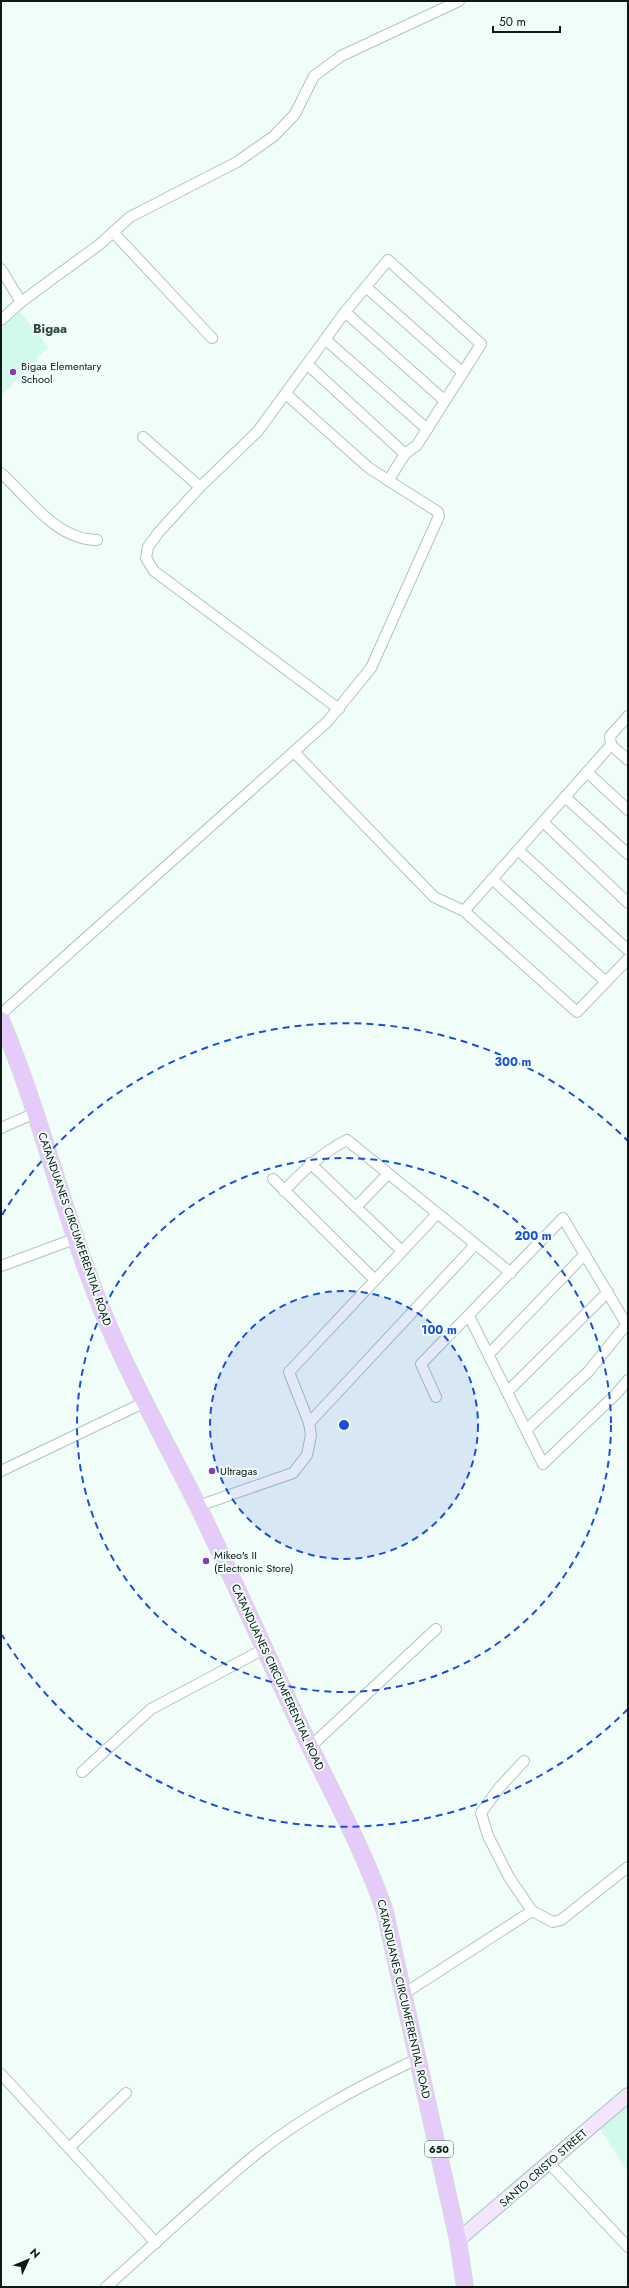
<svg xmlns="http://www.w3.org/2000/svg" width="629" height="2288" viewBox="0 0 629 2288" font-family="Jost,sans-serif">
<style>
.built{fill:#d2faeb}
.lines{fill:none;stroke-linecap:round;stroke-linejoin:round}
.street-casing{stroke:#a9c7bc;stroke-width:12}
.secondary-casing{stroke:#a9c7bc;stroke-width:16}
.primary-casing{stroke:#d8dada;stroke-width:18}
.street{stroke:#fff;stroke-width:10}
.secondary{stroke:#f2e5fc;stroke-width:14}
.primary{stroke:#e5cbf9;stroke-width:16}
.ring{fill:none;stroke:#1d4ed8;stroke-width:2;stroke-dasharray:7 5}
.poi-dot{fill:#853fb2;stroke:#f1fdf9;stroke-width:1.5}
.labels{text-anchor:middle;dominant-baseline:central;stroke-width:4;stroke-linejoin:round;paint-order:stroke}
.shield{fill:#f1fdf9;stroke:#515d59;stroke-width:1}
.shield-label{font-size:10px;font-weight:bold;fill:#0d1915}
.poi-label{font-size:11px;fill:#0d1915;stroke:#f1fdf9;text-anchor:start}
.street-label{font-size:11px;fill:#0d1915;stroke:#f1fdf9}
.quarter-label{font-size:13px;font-weight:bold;fill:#2c473e;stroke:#f1fdf9}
.centre{fill:#1d4ed8;stroke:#f1fdf9;stroke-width:2}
.ring-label{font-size:12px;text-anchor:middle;font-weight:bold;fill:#1d4ed8;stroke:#f1fdf9;stroke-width:4;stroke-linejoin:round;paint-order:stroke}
</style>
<rect width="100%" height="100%" fill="#f1fdf9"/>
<g class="built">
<polygon points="20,312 48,347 1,396 1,328"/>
<polygon points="628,2101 628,2172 599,2127"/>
</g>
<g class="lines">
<defs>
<g id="street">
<polyline points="113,232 212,338"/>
<polyline points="1,269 21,302"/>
<polyline points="366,287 463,373"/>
<polyline points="345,312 445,401"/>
<polyline points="1,320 21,302 100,244 130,217 237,162 274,136 295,114 314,76 341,56 459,1"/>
<polyline points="326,340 427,429"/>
<polyline points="308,365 405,454 417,445 481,344 388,260 345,312 258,431 200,487 158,533 148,547 146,558 154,571 339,709"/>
<polyline points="143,437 200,487"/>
<path d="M1 473C28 497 56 540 97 540"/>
<polyline points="388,481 405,454"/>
<polyline points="611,745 628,760"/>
<polyline points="294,752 434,897 464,911 577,1012 628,959"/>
<polyline points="587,772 628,810"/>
<polyline points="565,797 628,854"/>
<polyline points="543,822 628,903"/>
<polyline points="518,850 628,950"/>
<polyline points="492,879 606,982"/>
<polyline points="464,911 611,745 610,736 628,716"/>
<polyline points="1,1014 327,722 371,668 439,516 438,512 369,468 286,394"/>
<polyline points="1,1128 35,1113"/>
<polyline points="310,1163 402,1251"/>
<polyline points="273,1179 375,1280"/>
<path d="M284 1191C303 1171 321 1153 347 1140L511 1273"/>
<polyline points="356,1207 388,1174"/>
<polyline points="1,1266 77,1238"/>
<polyline points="469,1316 543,1464 615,1395 628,1380"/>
<polyline points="489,1354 585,1254"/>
<polyline points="507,1392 608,1292"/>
<polyline points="436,1397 421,1364 563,1218 628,1327"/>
<polyline points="309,1423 475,1245"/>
<polyline points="526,1430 589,1371 626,1325"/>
<polyline points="1,1471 145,1402"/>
<polyline points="198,1506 293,1473 307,1455 311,1435 309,1423 289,1372 437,1214"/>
<polyline points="310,1747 436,1629"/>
<polyline points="524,1761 499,1788 481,1813 488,1836 509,1877 532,1911 553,1922 561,1920 628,1867"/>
<polyline points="82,1772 151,1709 264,1649"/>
<polyline points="405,1993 532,1911"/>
<polyline points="1,2074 156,2243"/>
<polyline points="69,2148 126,2093"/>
<polyline points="549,2163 628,2247"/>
<path d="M106 2287C156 2243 204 2197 255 2155 304 2115 362 2085 419 2058"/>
</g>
<polyline id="secondary" points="458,2240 628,2095"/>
<path id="primary" d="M1 1020C46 1126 69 1242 118 1347 142 1400 171 1452 197 1504 234 1580 268 1658 304 1734 332 1793 364 1850 385 1912L458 2240 465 2287"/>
</defs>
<use href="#street" class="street-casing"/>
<use href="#secondary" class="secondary-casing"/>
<use href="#primary" class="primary-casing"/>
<use href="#street" class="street"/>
<use href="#secondary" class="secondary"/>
<use href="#primary" class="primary"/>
</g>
<circle cx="344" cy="1425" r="134" fill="#1d4ed8" fill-opacity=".12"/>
<g class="ring">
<circle cx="344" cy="1425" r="134"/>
<circle cx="344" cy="1425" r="267"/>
<path d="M628 1709A401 401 0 0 1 2 1635M2 1215A401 401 0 0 1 628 1141"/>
</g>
<g class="poi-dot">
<circle cx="13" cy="372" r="4"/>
<circle cx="212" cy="1471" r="4"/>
<circle cx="206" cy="1561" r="4"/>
</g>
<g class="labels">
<rect class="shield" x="425" y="2141" width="28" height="16" rx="3"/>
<g class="shield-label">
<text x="439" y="2149">650</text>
</g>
<g class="poi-label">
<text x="21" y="366">Bigaa Elementary<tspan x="21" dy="13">School</tspan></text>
<text x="220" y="1471">Ultragas</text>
<text x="214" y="1555">Mikeo's II<tspan x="214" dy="13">(Electronic Store)</tspan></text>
</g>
<g class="street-label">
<text transform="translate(75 1229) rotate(71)">CATANDUANES CIRCUMFERENTIAL ROAD</text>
<text transform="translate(278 1677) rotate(65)">CATANDUANES CIRCUMFERENTIAL ROAD</text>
<text transform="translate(404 1999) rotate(77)">CATANDUANES CIRCUMFERENTIAL ROAD</text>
<text transform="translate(543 2168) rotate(-41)">SANTO CRISTO STREET</text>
</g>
<g class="quarter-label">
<text x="50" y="328">Bigaa</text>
</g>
</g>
<circle cx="344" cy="1425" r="6" class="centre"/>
<g class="ring-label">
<text x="513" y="1066">300 m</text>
<text x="533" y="1240">200 m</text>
<text x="439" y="1334">100 m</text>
</g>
<rect width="629" height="2288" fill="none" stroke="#0d1915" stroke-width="4"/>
<g transform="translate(28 2260) rotate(46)" stroke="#f1fdf9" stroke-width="3" paint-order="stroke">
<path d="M0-3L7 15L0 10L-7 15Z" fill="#0d1915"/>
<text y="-6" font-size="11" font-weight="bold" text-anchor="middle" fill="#0d1915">N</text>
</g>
<path d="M493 26v6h67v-6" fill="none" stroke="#0d1915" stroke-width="2"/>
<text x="499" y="26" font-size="12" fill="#0d1915" stroke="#f1fdf9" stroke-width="3" paint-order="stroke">50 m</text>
</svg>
